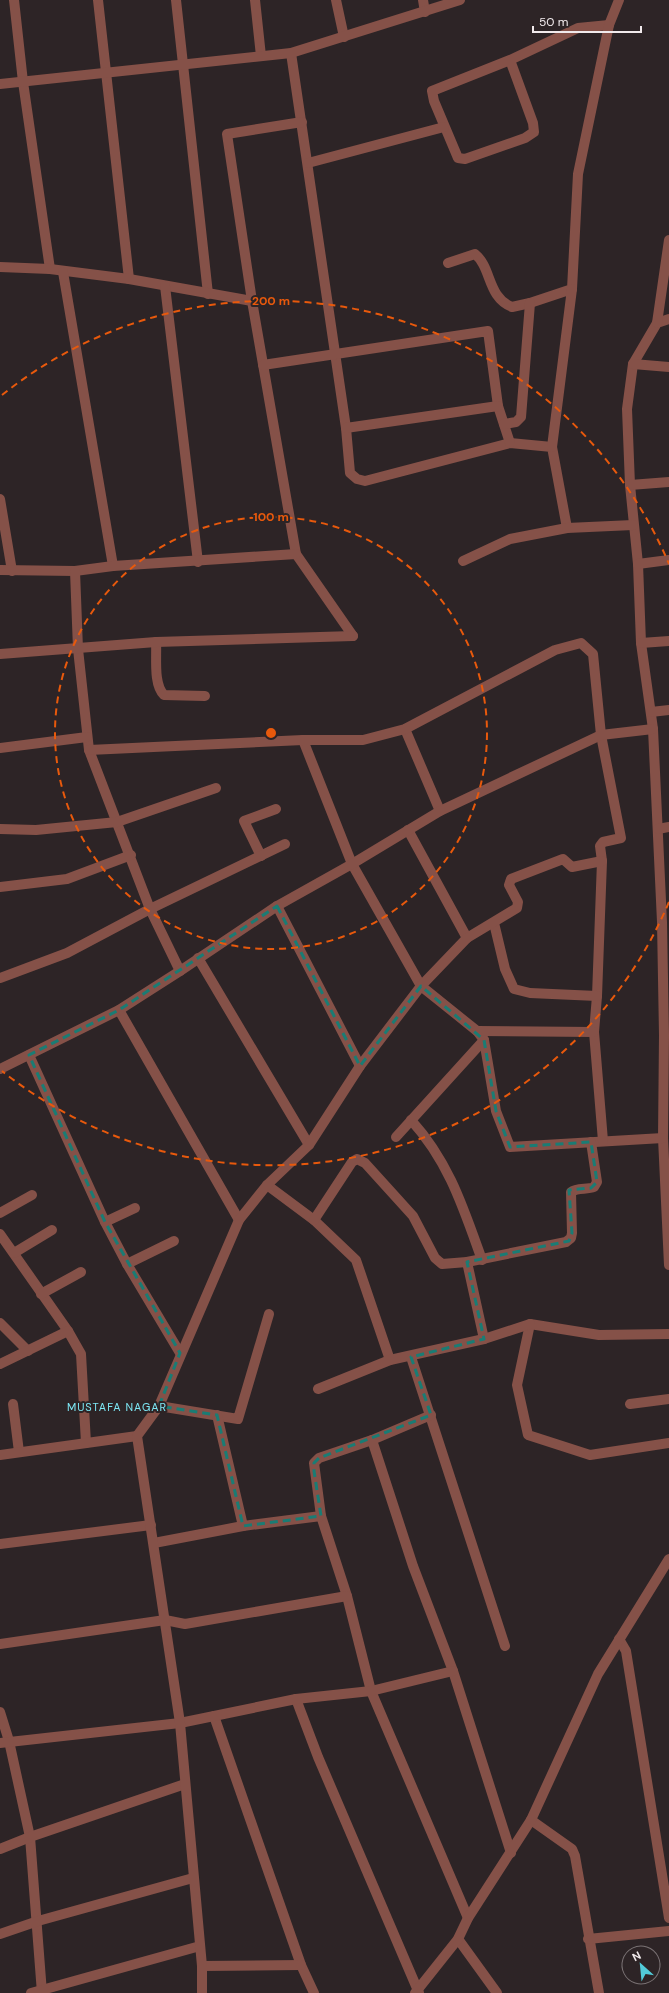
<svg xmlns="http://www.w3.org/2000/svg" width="669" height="1993" viewBox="0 0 669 1993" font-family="'DM Sans',sans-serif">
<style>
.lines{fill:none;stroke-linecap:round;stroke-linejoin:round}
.minor{stroke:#855148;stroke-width:10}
.marked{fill:none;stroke:#1a7c74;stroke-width:3;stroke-dasharray:8 5;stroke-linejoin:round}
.ring{fill:none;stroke:#e8590c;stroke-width:2;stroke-dasharray:7 5}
.labels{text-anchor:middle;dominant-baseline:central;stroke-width:4;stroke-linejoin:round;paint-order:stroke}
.neighbourhood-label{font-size:11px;letter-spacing:1px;fill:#7ee9f6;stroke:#2d2426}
.centre{fill:#e8590c;stroke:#2d2426;stroke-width:2}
.ring-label{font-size:12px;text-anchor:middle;font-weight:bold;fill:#e8590c;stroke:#2d2426;stroke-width:4;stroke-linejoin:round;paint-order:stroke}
</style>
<rect width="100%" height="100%" fill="#2d2426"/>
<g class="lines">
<g class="minor">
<polyline points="14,0 23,82 50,269"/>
<polyline points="98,0 129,279"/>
<polyline points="176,0 208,294"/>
<polyline points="255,0 261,56"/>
<polyline points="336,0 344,37"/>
<polyline points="423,0 425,12"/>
<polyline points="291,53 346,428 350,473 357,479 365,481 510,443 552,447 567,528"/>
<polyline points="510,60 533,123 534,132 525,138 465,159 458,158 434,101 432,91 510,60 578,28 609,25"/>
<polyline points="0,84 291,53 460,0"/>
<polyline points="302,122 227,134 252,301 296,554 353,636"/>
<polyline points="308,163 444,127"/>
<path d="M448 263 475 254C492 268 487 297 512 307L530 303 572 289 578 174 609 25 619 0"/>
<polyline points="0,267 50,269 129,279 252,301"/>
<polyline points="63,272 113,566"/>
<polyline points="165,286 198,562"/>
<polyline points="669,319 657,323 633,364 627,409 630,485 638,564 641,643 653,729 662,922 664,1035 663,1138 669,1265"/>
<polyline points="657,323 669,240"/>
<polyline points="633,364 669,367"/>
<polyline points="263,365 488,331 498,406 510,443"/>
<polyline points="504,424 516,422 521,417 530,303"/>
<polyline points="346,428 498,406"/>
<polyline points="552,447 572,289"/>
<polyline points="630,485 669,482"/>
<polyline points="0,499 12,571"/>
<polyline points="463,561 510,539 567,528 633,525"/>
<polyline points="638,564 669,560"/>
<polyline points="0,570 75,571 113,566 296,554"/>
<polyline points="75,571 78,649 89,750 150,909 180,971"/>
<path d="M156 642C157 657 153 684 164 695L205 696"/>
<polyline points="641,643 669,641"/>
<polyline points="0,654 156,642 353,636"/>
<polyline points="651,712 669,710"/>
<polyline points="405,729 440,811"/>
<polyline points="303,740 352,864 421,986 477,1031 484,1040 496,1111 510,1147 663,1138"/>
<polyline points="0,748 87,737"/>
<polyline points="89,750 303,740 363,740 405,729 555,650 581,643 593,654 601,735 621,838 603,842 600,846 602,861 597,996 594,1032 603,1141"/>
<polyline points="0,829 36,830 117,822 216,788"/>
<polyline points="658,829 669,827"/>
<polyline points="408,830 467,938"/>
<polyline points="261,856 244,821 276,809"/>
<polyline points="0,887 67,879 131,855"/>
<polyline points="277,906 360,1066"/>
<polyline points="494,923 505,969 514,989 530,993 597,996"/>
<polyline points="198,958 309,1145"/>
<polyline points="0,978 67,953 150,909 285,844"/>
<polyline points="119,1010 239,1220"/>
<polyline points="477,1031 594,1032"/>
<polyline points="29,1055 105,1222 127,1264 180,1353"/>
<polyline points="0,1069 119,1010 180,971 277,906 352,864 440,811 601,735 653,729"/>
<path d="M411 1120C449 1162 463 1207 482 1260"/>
<polyline points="396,1137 484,1040"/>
<polyline points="267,1185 314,1220 356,1260 390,1360"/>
<polyline points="0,1213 32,1195"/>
<path d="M314 1220 352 1162 357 1159 365 1163 413 1216 435 1258 442 1264 467 1262 566 1242 571 1238 572 1233 571 1192C577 1187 587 1190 594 1187L597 1182 591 1142"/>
<polyline points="105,1222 135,1208"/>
<polyline points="0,1234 68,1331 81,1354 86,1443"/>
<polyline points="14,1253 52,1230"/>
<polyline points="467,1262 484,1339"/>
<polyline points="127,1264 174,1241"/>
<polyline points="41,1294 81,1272"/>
<polyline points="0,1323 28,1351"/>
<polyline points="669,1334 599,1335 530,1324 517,1385 528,1435 590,1455 669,1443"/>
<polyline points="411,1357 505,1646"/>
<polyline points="0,1364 68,1331"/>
<polyline points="318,1389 390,1360 484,1339 530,1324"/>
<polyline points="13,1404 19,1452"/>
<polyline points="630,1404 669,1399"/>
<polyline points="159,1406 238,1419 269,1314"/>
<polyline points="217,1415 243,1526"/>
<polyline points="431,1415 372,1440 319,1458 314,1463 321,1516 347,1596 371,1691 468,1918"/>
<polyline points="372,1440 413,1566 453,1671 511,1853"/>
<polyline points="0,1455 137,1436"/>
<polyline points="154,1543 243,1526 321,1516"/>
<polyline points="0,1544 151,1525"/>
<polyline points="619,1639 626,1651 669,1918"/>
<polyline points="0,1644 165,1620 185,1624 347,1596"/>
<polyline points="296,1699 318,1757 419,1993"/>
<polyline points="0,1712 9,1741 30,1837 42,1993"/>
<polyline points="214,1716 301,1965 314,1993"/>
<polyline points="0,1743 180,1723 296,1699 371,1691 453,1671"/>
<polyline points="531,1820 572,1849 575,1856 599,1993"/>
<polyline points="0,1849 30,1837 185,1784"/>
<polyline points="0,1934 38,1921 193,1878"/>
<polyline points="458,1939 497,1993"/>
<polyline points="588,1939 669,1931"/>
<polyline points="202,1966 301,1965"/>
<polyline points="31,1993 200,1946"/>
<polyline points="202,1993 202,1966 180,1723 137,1436 159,1406 239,1220 267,1185 309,1145 360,1066 421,986 467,938 517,908 518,902 509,885 511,879 563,859 572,867 602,861"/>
<polyline points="415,1993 458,1939 468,1918 531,1820 598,1674 669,1559"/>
</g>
</g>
<path class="marked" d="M277 906 360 1066 421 986 484 1040 496 1111 510 1147 591 1142 597 1182 591 1188 569 1190 572 1233 569 1241 467 1262 484 1339 411 1357 431 1415 319 1458 314 1463V1471L321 1516 243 1526 217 1415 159 1406 180 1353 105 1222 29 1055 119 1010Z"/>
<g class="ring">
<circle cx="271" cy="733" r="216"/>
<path d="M669 902A432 432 0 0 1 2 1071M2 395A432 432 0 0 1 669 564"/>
</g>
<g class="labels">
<g class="neighbourhood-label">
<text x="117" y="1407">MUSTAFA NAGAR</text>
</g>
</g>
<circle cx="271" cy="733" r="6" class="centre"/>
<g class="ring-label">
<text x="271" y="305">200 m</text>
<text x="271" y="521">100 m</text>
</g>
<g transform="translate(641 1965) rotate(333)"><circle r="19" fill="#2d2426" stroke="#7b7375"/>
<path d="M0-3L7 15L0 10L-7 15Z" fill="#52cbd9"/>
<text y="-6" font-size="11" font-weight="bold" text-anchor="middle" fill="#f1eaec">N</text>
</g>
<path d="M533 26v6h108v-6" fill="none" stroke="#f1eaec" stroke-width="2"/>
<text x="539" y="26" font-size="12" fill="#f1eaec" stroke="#2d2426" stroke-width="3" paint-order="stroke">50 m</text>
</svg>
